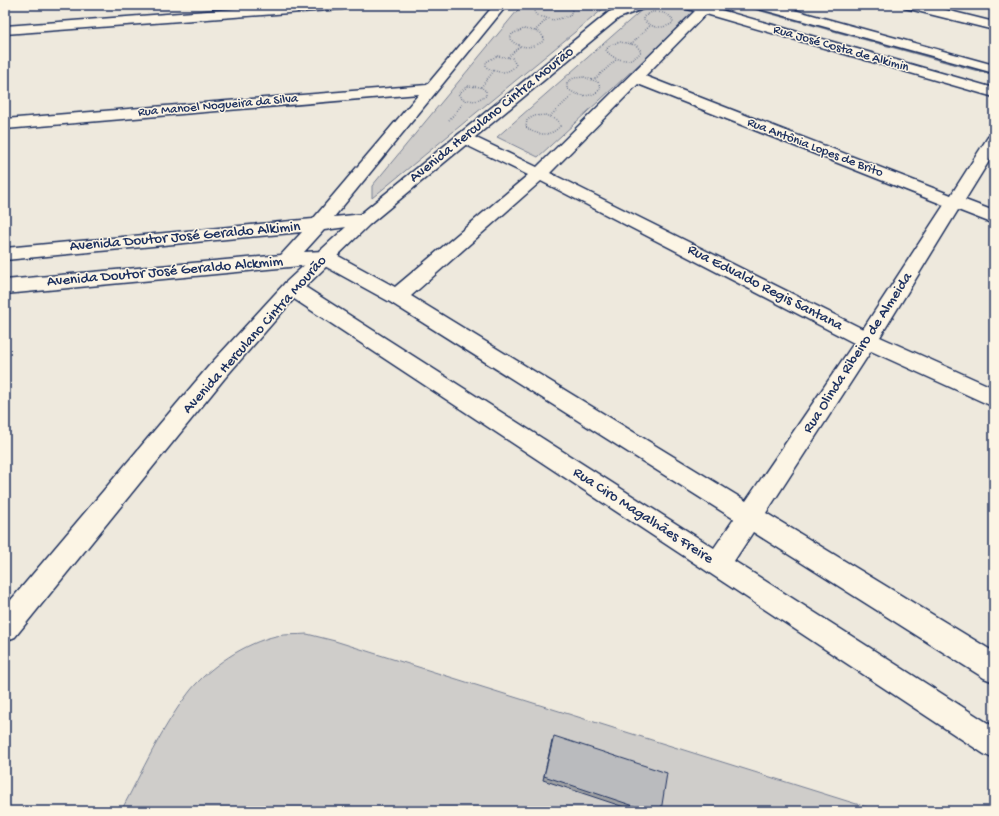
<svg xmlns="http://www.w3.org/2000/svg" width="999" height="816" viewBox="0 0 999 816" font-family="'Gochi Hand',sans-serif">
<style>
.green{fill:#cfcdca;stroke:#757e94}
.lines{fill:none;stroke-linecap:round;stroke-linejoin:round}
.stream{fill:#6c778f;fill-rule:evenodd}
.minor-casing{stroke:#1b2f5e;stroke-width:3}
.major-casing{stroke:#1b2f5e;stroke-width:3}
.path{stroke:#1b2f5e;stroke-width:1.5;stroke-dasharray:0.5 2;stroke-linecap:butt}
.minor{fill:#fcf5e5;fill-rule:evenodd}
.major{fill:#fcf5e5;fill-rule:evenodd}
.wall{fill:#a0a1a3;stroke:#1b2f5e}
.building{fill:#babbbe;stroke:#1b2f5e}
.labels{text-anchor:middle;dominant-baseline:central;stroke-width:3;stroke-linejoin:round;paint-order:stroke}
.far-street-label{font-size:13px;fill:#1b2f5e;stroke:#fcf5e5}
.street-label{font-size:15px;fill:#1b2f5e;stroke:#fcf5e5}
</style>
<rect width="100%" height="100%" fill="#eee9dd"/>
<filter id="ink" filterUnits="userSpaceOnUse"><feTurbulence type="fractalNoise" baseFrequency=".025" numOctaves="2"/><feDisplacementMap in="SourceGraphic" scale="8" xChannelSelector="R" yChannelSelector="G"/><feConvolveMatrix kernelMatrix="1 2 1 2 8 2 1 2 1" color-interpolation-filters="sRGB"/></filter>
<g filter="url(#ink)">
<g class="green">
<polygon points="522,5 608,5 372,198 372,186"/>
<polygon points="656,5 676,5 697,11 538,157 497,137 644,8"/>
<path d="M307 634 335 641 879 811H121C142 772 162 726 190 691 209 667 245 643 276 636 286 634 297 635 307 634Z"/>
</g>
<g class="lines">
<polygon class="stream" points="737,5 744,5 994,72 994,76"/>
<defs>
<g id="minor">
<polygon points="289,5 348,5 347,8 342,9 5,34 5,26"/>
<path d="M494 5H507L334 217 364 214 370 216 373 220 370 224 324 230 304 252 324 251 331 252 395 287 528 175 458 141 456 138 458 135 464 133 470 135 537 167 695 11 684 8 683 5H703L994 88V97L706 14 645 76 951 195 988 137 994 135V153L965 200 994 211V224L958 210 880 337 994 388V407L871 351 766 513 994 652V682L984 678 753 532 734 561 994 727V759L984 754 285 293 282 288 285 283 292 281 299 283 714 548 734 519 390 302 321 264 5 294V280L281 255 302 232 5 260V248L313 219 419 94 5 129V119L427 85ZM638 84 944 205 863 329 550 173ZM541 181 854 343 746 501 411 296Z"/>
<polygon points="755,5 776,5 994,65 994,73 756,8"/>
<polygon points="904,5 926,5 994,22 994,30 905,8"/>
</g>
<polygon id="major" points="628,5 646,5 645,8 619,18 370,224 299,293 224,379 15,637 5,641 5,607 208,367 285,283 358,216 609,12"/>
</defs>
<use href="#minor" class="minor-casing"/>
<use href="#major" class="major-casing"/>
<g class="path">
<polyline points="536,5 533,9 536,15 553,20 570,16 572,10 569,5"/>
<path d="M652 12C661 12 672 13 673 23 663 29 651 29 643 19V17Z"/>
<path d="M524 29 540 32 544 38 543 41C533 49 519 49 510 39L512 34Z"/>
<polyline points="535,31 546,20"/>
<path d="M620 42 636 45 641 51C634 64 614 62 606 50L610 45Z"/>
<polyline points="631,44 651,25"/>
<path d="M497 56 512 58 516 65C508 75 496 73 486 67V62Z"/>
<polyline points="508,57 520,46"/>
<path d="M584 77 598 82 601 88C592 99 577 97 567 88V82L574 78Z"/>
<polyline points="595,79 617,59"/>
<polygon points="468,86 481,87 486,91 486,96 475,101 462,99 458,94"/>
<polyline points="481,87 493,72"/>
<path d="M545 115 558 120 560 126C551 137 536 136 526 127L527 120 534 116Z"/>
<polyline points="550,116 574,94"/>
<polyline points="449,120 466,100"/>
</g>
<use href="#minor" class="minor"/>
<use href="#major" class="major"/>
</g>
<polygon class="wall" points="552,741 661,811 636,811 543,780"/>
<polygon class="building" points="554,736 667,773 661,811 649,811 544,776"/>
</g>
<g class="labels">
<g class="far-street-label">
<text transform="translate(841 49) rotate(16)">Rua José Costa de Alkimin</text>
<text transform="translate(218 106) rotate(-5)">Rua Manoel Nogueira da Silva</text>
<text transform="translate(815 148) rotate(21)">Rua Antônia Lopes de Brito</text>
</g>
<g class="street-label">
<text transform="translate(492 115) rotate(-39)">Avenida Herculano Cintra Mourão</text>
<text transform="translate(185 237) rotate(-5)">Avenida Doutor José Geraldo Alkimin</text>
<text transform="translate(165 272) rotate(-5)">Avenida Doutor José Geraldo Alckmim</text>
<text transform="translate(765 288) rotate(27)">Rua Edvaldo Regis Santana</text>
<text transform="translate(255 335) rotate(-48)">Avenida Herculano Cintra Mourão</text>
<text transform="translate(858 353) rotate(-57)">Rua Olinda Ribeiro de Almeida</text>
<text transform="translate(643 516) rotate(33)">Rua Ciro Magalhães Freire</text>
</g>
</g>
<rect width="999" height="816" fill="none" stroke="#fcf5e5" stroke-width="20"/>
<rect x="10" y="10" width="979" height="796" fill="none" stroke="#1b2f5e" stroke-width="1.5" filter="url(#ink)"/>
</svg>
